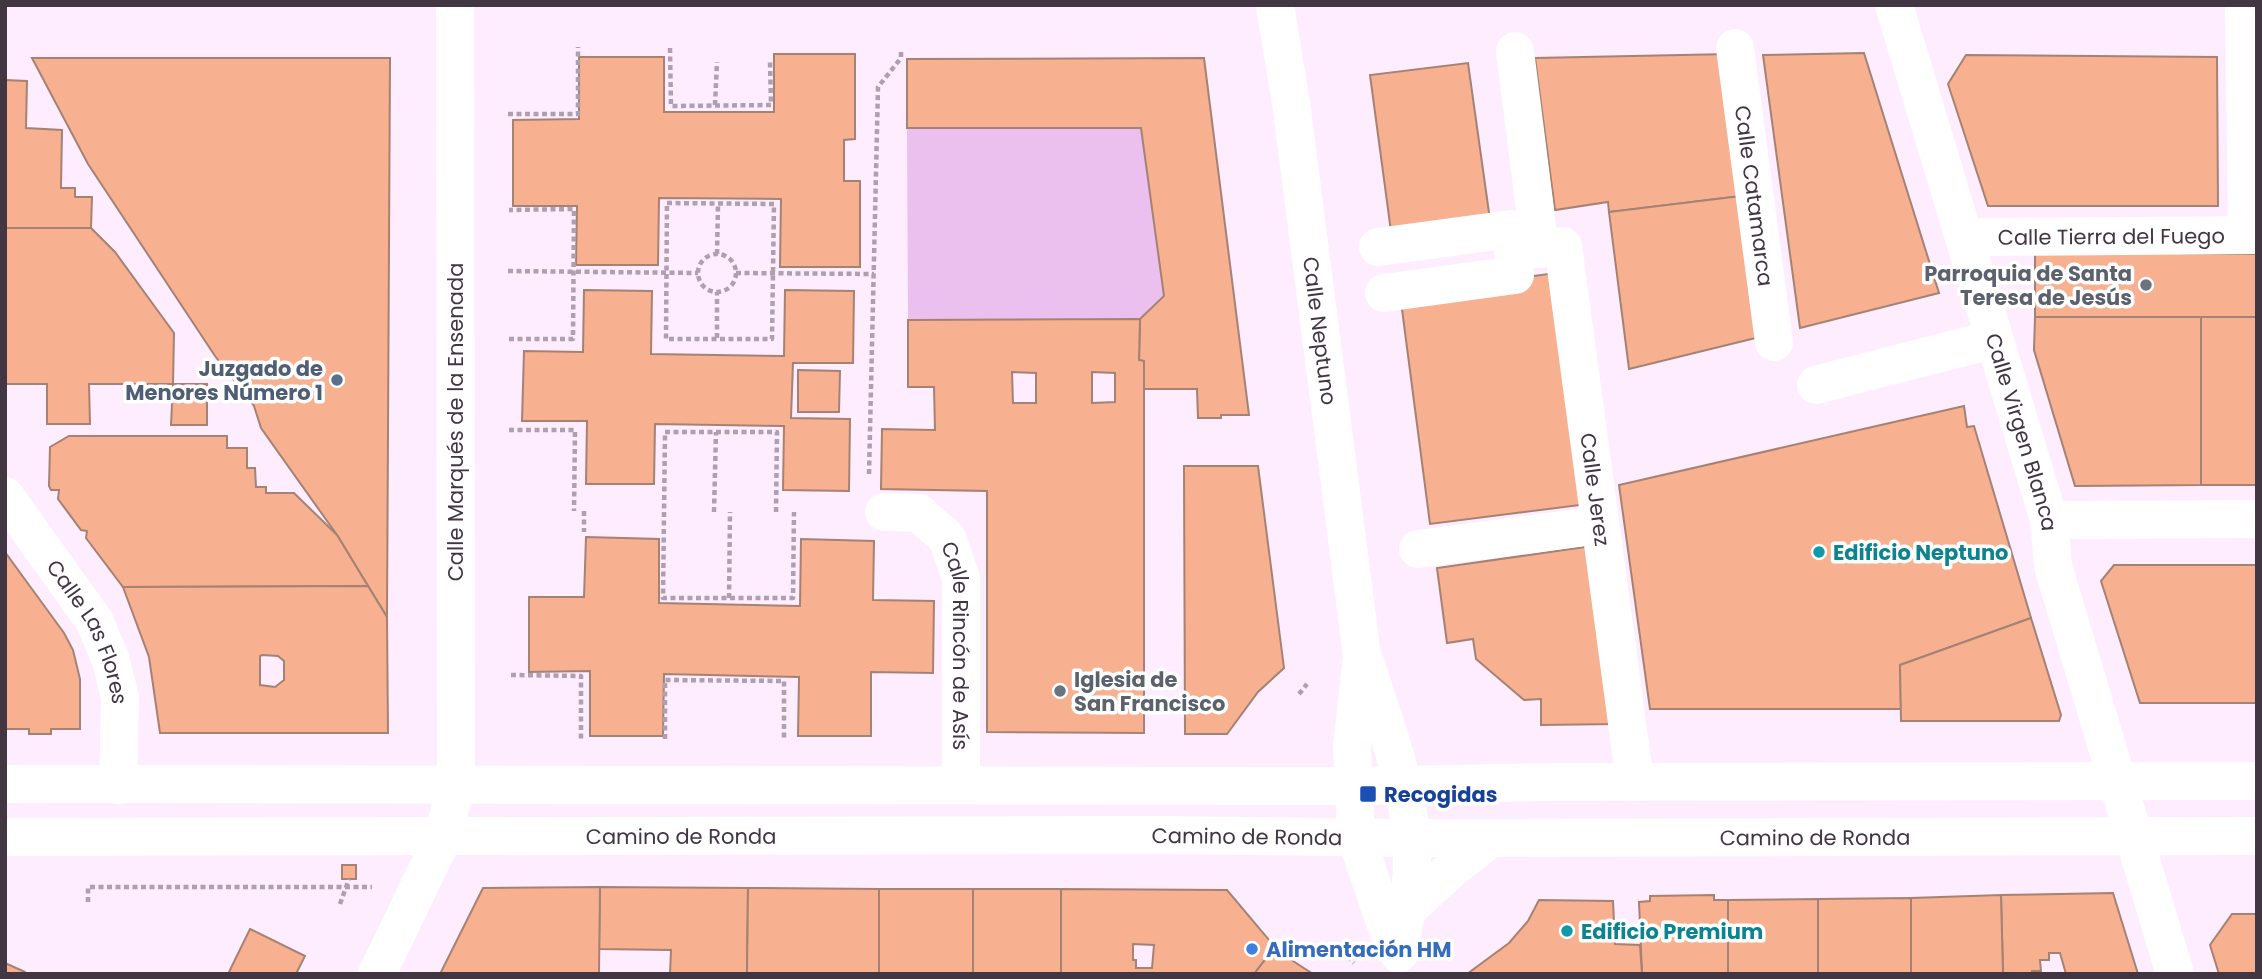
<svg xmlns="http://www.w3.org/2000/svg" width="2262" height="979" viewBox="0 0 2262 979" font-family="Poppins,sans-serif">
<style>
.green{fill:#ebc0ee}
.building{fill:#f7b090;stroke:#a58273;stroke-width:2;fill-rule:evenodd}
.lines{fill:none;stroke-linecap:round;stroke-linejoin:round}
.path{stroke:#aea0af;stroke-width:4.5;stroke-dasharray:5 3.5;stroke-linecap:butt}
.street{stroke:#fff;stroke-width:38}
.secondary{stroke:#fff;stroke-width:38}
.primary{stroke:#fff;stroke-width:38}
.worship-dot{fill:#6b7280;stroke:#fff;stroke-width:2.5}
.service-dot{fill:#5c6f8a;stroke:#fff;stroke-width:2.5}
.culture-dot{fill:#0f9aa8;stroke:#fff;stroke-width:2.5}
.transit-dot{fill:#1a4fb4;stroke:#fff;stroke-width:2.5}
.shop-dot{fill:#3f7fe0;stroke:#fff;stroke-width:2.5}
.labels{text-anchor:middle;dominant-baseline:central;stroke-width:7;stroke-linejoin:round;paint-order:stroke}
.street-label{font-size:21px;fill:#413642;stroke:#fff}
.worship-label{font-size:21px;font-weight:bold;fill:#5b616d;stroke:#fff;text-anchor:end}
.service-label{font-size:21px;font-weight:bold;fill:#4e5e75;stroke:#fff;text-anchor:end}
.culture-label{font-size:21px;font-weight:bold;fill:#0d838f;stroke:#fff;text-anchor:start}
.transit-label{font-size:21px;font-weight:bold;fill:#164399;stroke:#fff;text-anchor:start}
.shop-label{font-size:21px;font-weight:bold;fill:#366cbe;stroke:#fff;text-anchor:start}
</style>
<rect width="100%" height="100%" fill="#fdedfe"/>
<polygon class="green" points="907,128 1141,128 1164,296 1140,319 908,320"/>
<g class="building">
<polygon points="1864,53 1939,293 1800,328 1763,55"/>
<polygon points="774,54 855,54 855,139 844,140 844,181 860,181 860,267 780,267 781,199 659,198 658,265 576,265 577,206 513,206 513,120 579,119 579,57 664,57 664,112 774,112"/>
<polygon points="1730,54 1749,195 1609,212 1608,202 1555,210 1535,58"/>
<polygon points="1966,55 2217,57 2218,206 1988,206 1948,84"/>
<polygon points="32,58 390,58 387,617 337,535 261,428 254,406 215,356 88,164"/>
<polygon points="1204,58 1249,415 1221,415 1221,418 1198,418 1197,389 1143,389 1144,361 1139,360 1140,319 1164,296 1141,128 907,128 907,59"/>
<polygon points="1468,63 1491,227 1392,239 1370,75"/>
<polygon points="5,80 27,81 26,128 62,130 61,188 75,188 75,197 92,197 91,228 5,228"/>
<polygon points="1749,195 1768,335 1629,369 1609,212"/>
<polygon points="5,228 91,228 115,252 174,333 173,384 89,384 90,424 47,424 47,384 5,384"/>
<polygon points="2035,252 2257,254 2257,317 2035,317"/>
<polygon points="1556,273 1588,504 1430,524 1400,294"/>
<polygon points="584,290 652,291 651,354 784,356 785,290 854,291 853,363 793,363 791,418 850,419 849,491 783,490 784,426 655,424 654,484 586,484 587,421 522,421 524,351 583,352"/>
<polygon points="2035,317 2201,317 2201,485 2075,486 2034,350"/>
<rect x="2201" y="317" width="56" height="168"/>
<path d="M1140 319 1139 360 1144 361V733L987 732V491L881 489 882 429 935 430 934 387H908V320ZM1012 372 1036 373V403H1013ZM1092 372 1115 373V402L1092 403Z"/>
<polygon points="798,370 840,371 839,412 798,412"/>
<polygon points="173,384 207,384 207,425 171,425"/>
<polygon points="1964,406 1967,427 1974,426 2031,618 1900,665 1901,709 1650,709 1619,485"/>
<polygon points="69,436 227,436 227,448 247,448 247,468 255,468 256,487 266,487 266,493 294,493 337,535 368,586 123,587 86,538 87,531 81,530 58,499 59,490 51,490 49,486 50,447"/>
<polygon points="1184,466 1258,466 1284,668 1258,692 1227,734 1185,734"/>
<polygon points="586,537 659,539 659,603 800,606 801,539 874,541 873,600 934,601 933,673 871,672 871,736 798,736 799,677 664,674 663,736 590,736 590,671 529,672 529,597 584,597"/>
<polygon points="1592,546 1616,724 1541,725 1541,699 1524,700 1476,659 1473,639 1447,643 1437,568"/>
<polygon points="5,552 64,633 73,650 80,679 80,729 51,729 51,734 29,734 29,729 5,729"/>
<polygon points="2114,565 2257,565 2257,703 2140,703 2101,581"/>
<path d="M368 586 387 617 388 733H160L149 657 123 587ZM262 655 278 656 284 661V680L275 687 260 685V656Z"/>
<polygon points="2031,618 2061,715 2059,721 1901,721 1900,665"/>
<rect x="342" y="865" width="14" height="14"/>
<polygon points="600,887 748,888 747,974 670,974 671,950 599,949"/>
<polygon points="600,887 599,974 440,974 483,888"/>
<polygon points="748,888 879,889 879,974 747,974"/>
<rect x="879" y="889" width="94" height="85"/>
<rect x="973" y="889" width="88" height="85"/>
<path d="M1061 889 1227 890 1275 947 1254 974H1061ZM1133 944 1154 945 1152 968H1136V960H1133Z"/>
<polygon points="2113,893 2138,974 2066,974 2060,953 2049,953 2049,960 2040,960 2041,971 2032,971 2032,974 2003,974 2001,895"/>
<polygon points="1714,895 1714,900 1728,900 1728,974 1642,974 1639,902 1650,901 1650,896"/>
<polygon points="2001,895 2003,974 1911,974 1911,898"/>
<polygon points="1911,898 1911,974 1818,974 1818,899"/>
<polygon points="1818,899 1818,974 1728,974 1728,900"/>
<polygon points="1539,900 1613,901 1615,944 1640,945 1642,974 1467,974 1509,943 1528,921"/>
<polygon points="2232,914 2257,914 2257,974 2219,974 2210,945"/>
<polygon points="250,929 305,956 296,974 228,974"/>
<polygon points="1275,947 1293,961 1313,974 1254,974"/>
<polygon points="5,963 25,972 25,974 5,974"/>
</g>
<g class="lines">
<g class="path">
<polyline points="670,48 671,106 771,105 770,61"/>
<polyline points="715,105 717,62"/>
<polyline points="508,114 578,114 578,47"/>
<polygon points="667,203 774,204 772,339 666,339"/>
<polyline points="717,254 718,204"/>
<circle cx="717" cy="273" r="19"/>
<polyline points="508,271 698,273"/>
<polyline points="736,273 874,274"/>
<polyline points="717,338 717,292"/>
<polyline points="509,339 573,339 574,209 509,210"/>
<polyline points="509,430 575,430 574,511"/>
<polyline points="869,474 878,87 901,58 901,49"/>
<polyline points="584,511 584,532"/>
<polyline points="714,512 716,432"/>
<polyline points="776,512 777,432 665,432 663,598 793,598 794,512"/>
<polyline points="729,598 730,512"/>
<polyline points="511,675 581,676 581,739"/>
<polyline points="1299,694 1307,684"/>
<polyline points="665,739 665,680 784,681 784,738"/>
<polyline points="88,902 88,887 372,887"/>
<polyline points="340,904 349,879"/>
<polyline points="1342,950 1354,963"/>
</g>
<g class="street">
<polyline points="2244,5 2247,235"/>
<path id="s1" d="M1735 48 1774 342"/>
<polyline points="1515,51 1537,226"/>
<path id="s2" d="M1965 242 1981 237 2257 235"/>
<polyline points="1378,247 1511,229"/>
<path id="s3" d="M1513 252 1563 246 1635 782"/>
<polyline points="1384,293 1515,275"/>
<polyline points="1816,385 1994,339"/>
<path id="s4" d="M884 512 919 513 947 538 961 578V785"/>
<polyline points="2049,520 2257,519"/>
<polyline points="1418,549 1593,526"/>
</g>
<g class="secondary">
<path id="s5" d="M1894 5 2049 520 2053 566 2175 974"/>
<path id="s6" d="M5 496 95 622 111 661 120 698 118 785"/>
<polyline points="377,974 443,837 456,785 455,5"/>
</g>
<g class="primary">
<path id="s7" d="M1275 5 1292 110 1362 656 1352 746 1356 837 1389 934 1399 953"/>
<path d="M1366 665C1387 731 1414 797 1412 868 1411 897 1402 926 1399 954"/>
<polyline points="5,784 1352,786 1553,782 2257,781"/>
<path id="s8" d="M5 837 1159 835 1411 838 2257 836"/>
<polyline points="1406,911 1453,868 1491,838"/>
</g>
</g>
<g class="worship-dot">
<circle cx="2146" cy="285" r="7"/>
<circle cx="1060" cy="691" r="7"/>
</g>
<circle class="service-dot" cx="337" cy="380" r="7"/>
<g class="culture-dot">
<circle cx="1819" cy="552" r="7"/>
<circle cx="1567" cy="931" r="7"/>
</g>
<rect class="transit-dot" x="1359" y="785" width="18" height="18" rx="3.5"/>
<circle class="shop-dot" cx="1252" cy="949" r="7"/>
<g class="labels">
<g class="street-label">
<text stroke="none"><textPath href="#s1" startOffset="149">Calle Catamarca</textPath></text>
<text stroke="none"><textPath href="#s2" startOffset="147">Calle Tierra del Fuego</textPath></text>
<text stroke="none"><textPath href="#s7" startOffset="329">Calle Neptuno</textPath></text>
<text transform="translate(455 422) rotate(-90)">Calle Marqués de la Ensenada</text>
<text stroke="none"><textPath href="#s5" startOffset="446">Calle Virgen Blanca</textPath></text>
<text stroke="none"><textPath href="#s3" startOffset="296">Calle Jerez</textPath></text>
<text stroke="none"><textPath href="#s6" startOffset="161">Calle Las Flores</textPath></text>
<text stroke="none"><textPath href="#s4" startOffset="182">Calle Rincón de Asís</textPath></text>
<text stroke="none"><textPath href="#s8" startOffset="1242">Camino de Ronda</textPath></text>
<text stroke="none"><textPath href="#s8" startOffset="676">Camino de Ronda</textPath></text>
<text stroke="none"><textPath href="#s8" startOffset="1810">Camino de Ronda</textPath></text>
</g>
<g class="worship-label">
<text x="2132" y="273">Parroquia de Santa<tspan x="2132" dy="24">Teresa de Jesús</tspan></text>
<text x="1074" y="679" text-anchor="start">Iglesia de<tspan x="1074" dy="24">San Francisco</tspan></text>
</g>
<g class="service-label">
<text x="323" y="368">Juzgado de<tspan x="323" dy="24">Menores Número 1</tspan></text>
</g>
<g class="culture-label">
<text x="1833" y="552">Edificio Neptuno</text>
<text x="1581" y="931">Edificio Premium</text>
</g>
<g class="transit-label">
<text x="1384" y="794">Recogidas</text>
</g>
<g class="shop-label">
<text x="1266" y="949">Alimentación HM</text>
</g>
</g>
<rect width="2262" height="979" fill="none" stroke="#413642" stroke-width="14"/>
</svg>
